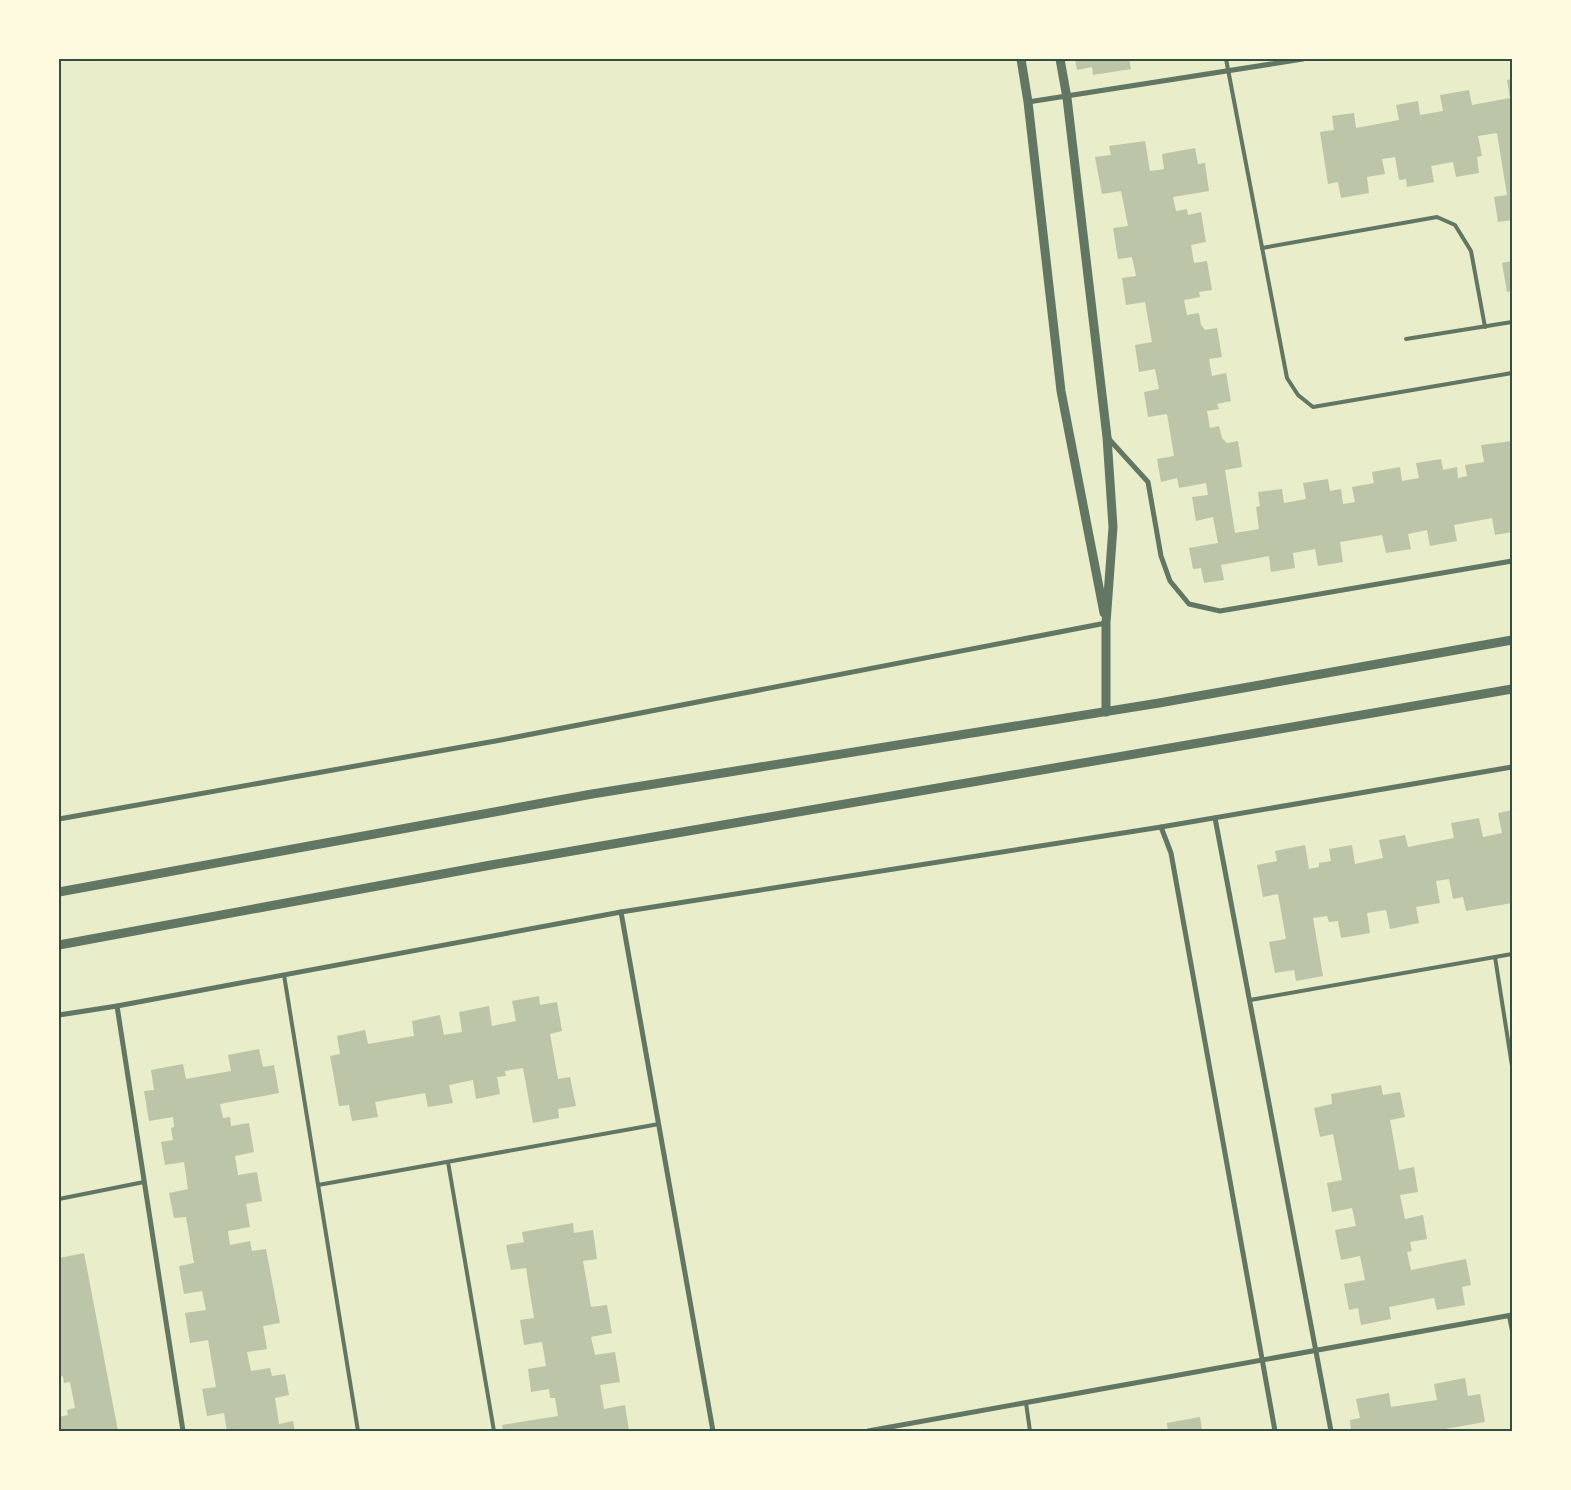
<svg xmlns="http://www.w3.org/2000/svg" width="1571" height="1490" viewBox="0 0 1571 1490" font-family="'IBM Plex Sans',sans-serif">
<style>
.building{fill:#bcc5a7}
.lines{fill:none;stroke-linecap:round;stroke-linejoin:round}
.service{stroke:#617663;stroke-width:4}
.minor{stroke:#617663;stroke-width:5}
.tertiary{stroke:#617663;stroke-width:9}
.neatline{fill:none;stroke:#344e41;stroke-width:2}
</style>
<rect width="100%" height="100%" fill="#e9edc9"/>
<g class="building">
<polygon points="1075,59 1129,59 1131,69 1093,75 1092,67 1077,70"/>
<polygon points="1512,79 1512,220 1498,222 1494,197 1507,195 1497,133 1478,136 1482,156 1477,157 1479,173 1456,177 1453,162 1431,166 1434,182 1407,187 1406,179 1399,180 1395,157 1382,159 1385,174 1367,177 1369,193 1341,198 1338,182 1328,184 1320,132 1334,130 1332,116 1354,113 1356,128 1399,120 1396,105 1418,101 1420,115 1443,111 1440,95 1469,90 1472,105 1510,98 1507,80"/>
<polygon points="1145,141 1150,171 1164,169 1162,154 1195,148 1198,164 1205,163 1209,191 1173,197 1176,211 1187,209 1188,215 1201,212 1206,242 1191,245 1194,263 1207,261 1212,290 1199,292 1200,297 1184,300 1187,315 1199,313 1201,325 1205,330 1217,328 1222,357 1209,359 1212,376 1226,373 1231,401 1217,404 1219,409 1207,411 1210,428 1219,426 1222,438 1227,443 1238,441 1242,467 1225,470 1235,533 1259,529 1256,507 1260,506 1258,492 1282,489 1284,503 1306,499 1303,483 1328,479 1330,491 1341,489 1343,504 1355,502 1352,487 1374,483 1372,472 1400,467 1402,481 1419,478 1416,463 1441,459 1443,470 1457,467 1458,478 1467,476 1465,465 1484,462 1481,445 1512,441 1512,532 1495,535 1492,518 1454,525 1457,541 1430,546 1427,530 1408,534 1411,549 1386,553 1382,535 1340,542 1343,562 1318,566 1315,549 1293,553 1295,568 1271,572 1269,556 1221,565 1224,580 1204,583 1201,568 1193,569 1189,548 1218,543 1213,517 1196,521 1192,497 1208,495 1206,483 1179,488 1177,478 1161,482 1157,459 1174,456 1167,414 1148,417 1144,392 1159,389 1155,369 1139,372 1135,345 1152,342 1145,302 1126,305 1122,278 1136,276 1132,257 1118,259 1113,228 1128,226 1121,191 1102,194 1095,157 1111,155 1109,146"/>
<polygon points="1512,261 1512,291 1507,292 1502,263"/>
<polygon points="1512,810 1512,903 1466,911 1463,897 1453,899 1449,879 1436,881 1440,903 1416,907 1419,923 1390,929 1386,910 1367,913 1370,933 1341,938 1338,921 1329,922 1327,916 1313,918 1323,976 1296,981 1294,970 1275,973 1269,942 1286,939 1278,894 1263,897 1257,865 1277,861 1275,851 1305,845 1309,869 1319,867 1319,863 1331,861 1329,849 1352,845 1355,864 1383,858 1379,840 1405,835 1408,847 1454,838 1451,823 1479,818 1483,837 1502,833 1498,813"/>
<polygon points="539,996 540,1005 557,1002 562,1031 550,1034 558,1079 570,1077 576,1106 558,1109 559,1118 533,1123 523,1068 505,1071 506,1076 497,1077 500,1094 476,1099 473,1080 449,1085 453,1103 428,1107 425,1093 375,1102 378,1117 352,1121 349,1105 339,1106 330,1056 340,1054 337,1036 365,1030 368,1044 414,1036 412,1021 440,1015 444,1035 462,1032 459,1012 489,1006 492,1026 516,1021 512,1001"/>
<polygon points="259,1049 263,1067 274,1065 279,1093 220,1104 223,1118 230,1117 231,1126 249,1123 254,1152 235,1156 238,1175 257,1172 262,1201 246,1204 250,1227 228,1231 230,1245 250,1241 252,1251 266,1249 280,1323 263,1326 267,1349 247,1352 251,1371 270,1368 272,1376 285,1374 289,1395 275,1398 279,1424 293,1421 295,1431 227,1431 224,1413 207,1416 202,1389 216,1387 208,1340 190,1343 185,1313 206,1310 202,1291 184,1294 179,1266 194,1263 186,1217 174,1218 169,1193 188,1189 184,1162 165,1165 161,1142 173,1140 171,1128 174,1127 173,1117 149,1121 144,1091 154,1090 151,1070 183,1064 186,1079 231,1071 228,1055"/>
<polygon points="1381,1085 1383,1095 1400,1092 1405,1117 1390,1120 1399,1170 1414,1167 1418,1192 1400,1195 1405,1219 1423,1215 1427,1239 1410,1242 1412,1251 1407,1252 1411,1270 1466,1259 1471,1285 1462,1287 1465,1305 1437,1310 1434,1298 1389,1307 1391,1319 1361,1325 1358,1308 1349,1310 1344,1284 1365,1280 1360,1256 1341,1260 1335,1230 1356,1226 1352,1208 1332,1212 1327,1183 1342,1180 1333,1134 1320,1137 1314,1108 1332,1104 1331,1094"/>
<polygon points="573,1223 574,1233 593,1230 597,1259 583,1261 591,1307 607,1305 612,1333 591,1337 595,1355 615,1352 620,1382 600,1385 604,1409 625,1405 629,1431 503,1431 502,1425 558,1416 555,1398 550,1398 549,1389 531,1392 528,1369 546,1366 542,1342 524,1345 520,1320 534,1318 526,1268 511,1270 506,1245 524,1242 522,1232"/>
<polygon points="84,1253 118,1431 59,1431 59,1417 68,1415 67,1410 75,1408 70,1382 64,1383 63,1376 59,1377 59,1258"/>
<polygon points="1465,1378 1468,1396 1480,1394 1485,1422 1433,1431 1351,1431 1350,1420 1360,1418 1356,1399 1389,1393 1391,1407 1437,1400 1434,1384"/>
<polygon points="1200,1417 1202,1431 1168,1431 1167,1423"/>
</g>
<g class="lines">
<g class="service">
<polyline points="1226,59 1287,378 1298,395 1313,407 1512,373"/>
<polyline points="1262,248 1437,217 1455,225 1471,251 1485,327"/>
<polyline points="1406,339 1512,322"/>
<polyline points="1495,957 1512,1066"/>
<polyline points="284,975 358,1431"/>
<polyline points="1250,1000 1512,954"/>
<polyline points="448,1162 494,1431"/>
<polyline points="318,1185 659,1124"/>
<polyline points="59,1199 144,1182"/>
<polyline points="1509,1316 1512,1331"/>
<polyline points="1026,1403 1030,1431"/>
</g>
<g class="minor">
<polyline points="1028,102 1303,59"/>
<polyline points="1108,438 1148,482 1161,556 1170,581 1189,604 1220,611 1512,561"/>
<polyline points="1215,818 1331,1431"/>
<polyline points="59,819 501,740 1106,623"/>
<polyline points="1161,827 1171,853 1275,1431"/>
<polyline points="621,912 713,1431"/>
<polyline points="117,1006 183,1431"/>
<polyline points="59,1015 117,1006 621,912 1161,827 1512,767"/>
<polyline points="868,1431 1512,1315"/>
</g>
<g class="tertiary">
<polyline points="1021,59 1028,102 1061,391 1104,613"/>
<polyline points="1060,59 1067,98 1107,437 1113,527 1106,623 1106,712"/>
<polyline points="59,892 592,794 1159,703 1512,640"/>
<polyline points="59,945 491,865 1512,689"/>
</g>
</g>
<rect width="1571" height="1490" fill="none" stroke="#fefae0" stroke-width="120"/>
<rect x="60" y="60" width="1451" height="1370" class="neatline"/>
</svg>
